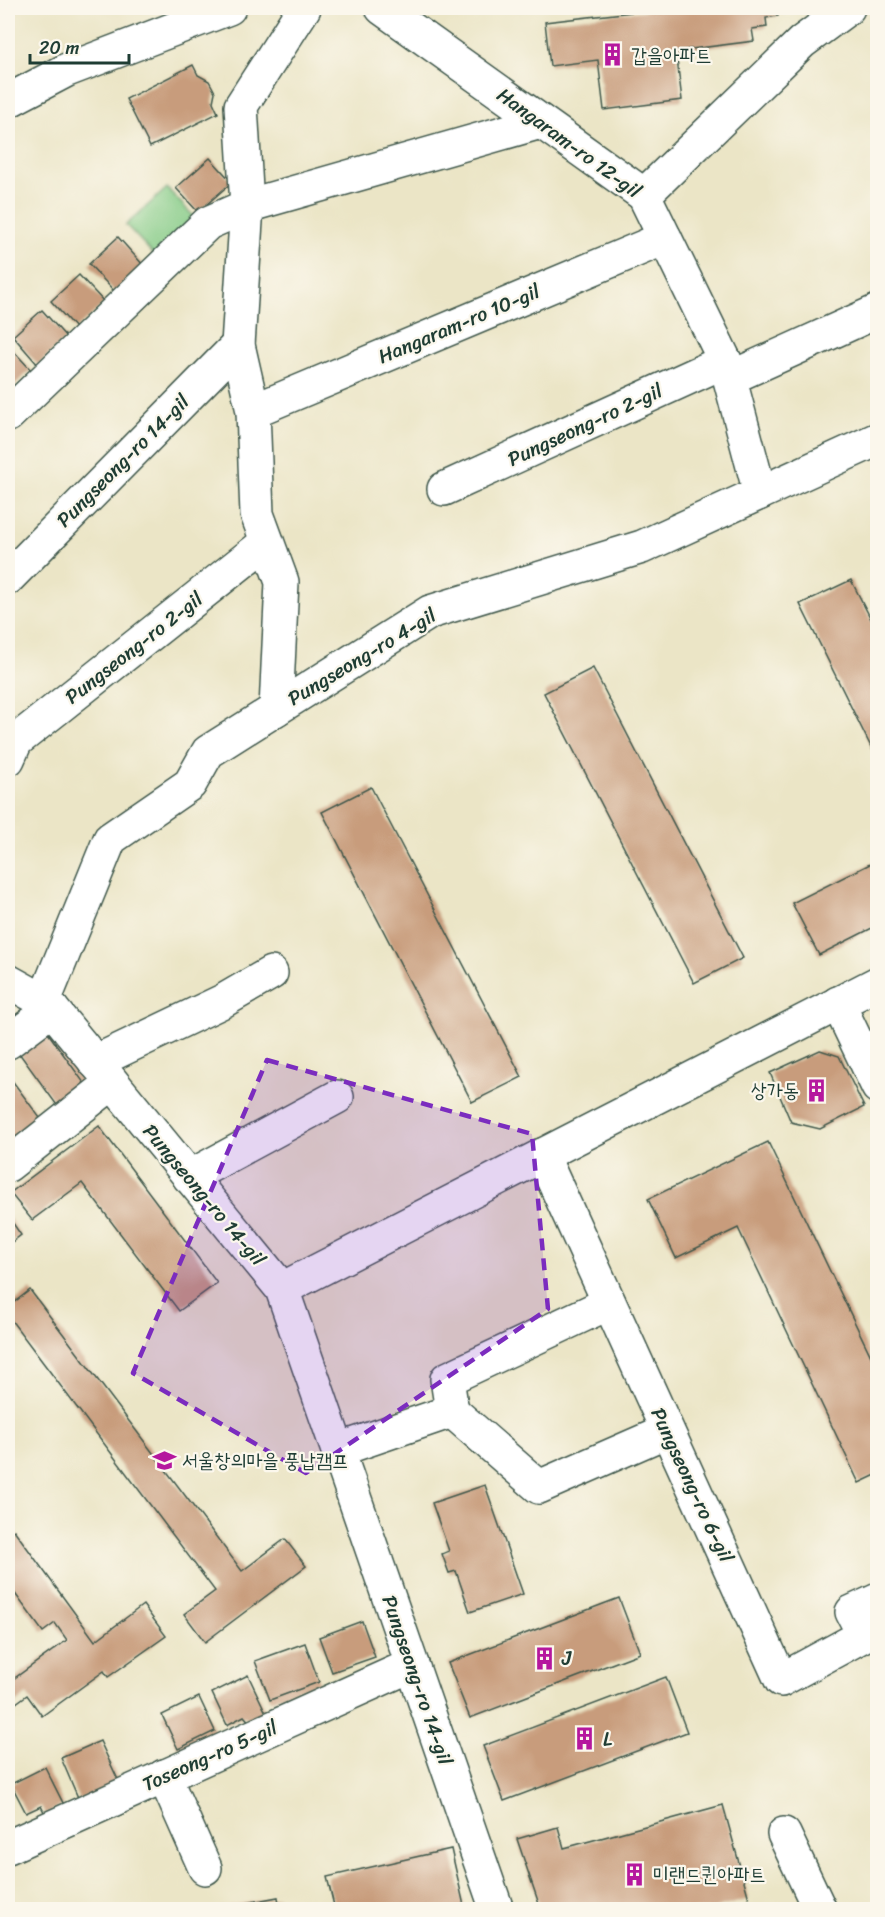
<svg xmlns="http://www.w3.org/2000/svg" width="885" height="1917" viewBox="0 0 885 1917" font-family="Sriracha,'Poor Story',sans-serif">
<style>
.green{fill:#84cb86;stroke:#52845d;stroke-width:1.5}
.building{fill:#c89c7c}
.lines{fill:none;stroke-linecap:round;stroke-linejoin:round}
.minor-casing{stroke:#3e564a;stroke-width:36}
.minor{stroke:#fff;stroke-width:33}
.marked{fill:#7b2cbf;fill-opacity:0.2;stroke:#7b2cbf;stroke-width:4.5;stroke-dasharray:12 8;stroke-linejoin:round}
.labels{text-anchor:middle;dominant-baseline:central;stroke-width:4.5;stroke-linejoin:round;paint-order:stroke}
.poi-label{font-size:20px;fill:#1f3d34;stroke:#fbf7ec;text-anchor:start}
.street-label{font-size:20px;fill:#1f3d34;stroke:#fbf7ec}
</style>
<rect width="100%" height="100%" fill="#fbf7ec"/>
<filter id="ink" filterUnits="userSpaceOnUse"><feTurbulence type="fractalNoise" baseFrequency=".0167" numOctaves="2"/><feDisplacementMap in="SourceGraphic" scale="12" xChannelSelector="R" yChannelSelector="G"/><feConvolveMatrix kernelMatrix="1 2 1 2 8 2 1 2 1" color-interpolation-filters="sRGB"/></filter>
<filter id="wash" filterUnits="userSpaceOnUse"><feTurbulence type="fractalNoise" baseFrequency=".008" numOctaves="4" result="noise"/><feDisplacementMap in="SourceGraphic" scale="24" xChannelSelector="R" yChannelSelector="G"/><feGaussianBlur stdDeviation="1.35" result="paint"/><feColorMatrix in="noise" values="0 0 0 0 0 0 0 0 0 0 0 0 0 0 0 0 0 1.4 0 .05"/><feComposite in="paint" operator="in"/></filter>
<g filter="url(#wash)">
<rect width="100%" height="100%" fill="#ebe5c6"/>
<polygon class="green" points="167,188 197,220 156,257 126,225"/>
<g id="blocks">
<g class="building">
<polygon points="667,8 776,8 778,16 766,18 767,27 752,29 754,41 676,51 682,100 604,110 598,60 550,66 545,22"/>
<polygon points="193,65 198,75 209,81 215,92 213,102 218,113 150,147 126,99"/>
<polygon points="210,158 232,182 198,212 176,188"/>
<polygon points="118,237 144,266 115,292 89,264"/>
<polygon points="79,275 105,303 76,329 51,301"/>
<polygon points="42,310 67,338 38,365 13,336"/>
<polygon points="8,345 31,370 8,391"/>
<polygon points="851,580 878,633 878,761 800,604"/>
<polygon points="593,668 743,958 694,983 544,693"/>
<polygon points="371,787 522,1077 472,1102 322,812"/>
<polygon points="878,860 878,925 819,955 792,903"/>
<polygon points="48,1033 87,1087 59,1108 19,1053"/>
<polygon points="820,1050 839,1056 864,1107 820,1129 791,1122 770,1073"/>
<polygon points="8,1075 43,1122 11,1146 8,1142"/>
<polygon points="99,1126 217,1283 179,1311 82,1183 32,1220 10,1193"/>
<polygon points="768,1142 878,1371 878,1474 859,1483 738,1228 676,1258 648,1199"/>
<polygon points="8,1216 21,1235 8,1245"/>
<polygon points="30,1290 242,1571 285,1539 306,1566 205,1642 184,1614 215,1591 8,1316 8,1307"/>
<polygon points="485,1485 523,1594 470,1612 456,1571 449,1573 442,1554 449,1551 432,1503"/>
<polygon points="14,1530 95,1641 143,1605 166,1636 108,1677 104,1671 42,1716 27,1695 8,1709 8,1683 67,1640 55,1623 43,1632 8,1584 8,1535"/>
<polygon points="619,1598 640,1653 470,1718 448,1663"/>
<polygon points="362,1621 375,1657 332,1672 319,1637"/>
<polygon points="305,1643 319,1682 270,1700 255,1661"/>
<polygon points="248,1675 268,1717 252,1725 244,1716 227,1725 212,1693"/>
<polygon points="666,1677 687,1732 504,1801 483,1746"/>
<polygon points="199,1697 215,1731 178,1749 162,1715"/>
<polygon points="100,1741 119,1782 79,1800 61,1758"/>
<polygon points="45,1767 64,1805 45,1814 41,1806 26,1813 11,1784"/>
<polygon points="723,1805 749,1899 711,1910 541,1910 517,1839 558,1827 564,1848"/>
<polygon points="451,1849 465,1910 335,1910 327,1877"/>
<polygon points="278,1897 280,1910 219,1910 219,1908"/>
</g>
</g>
</g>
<g filter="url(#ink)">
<use href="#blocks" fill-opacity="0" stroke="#3e564a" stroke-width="1.5"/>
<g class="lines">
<defs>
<g id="minor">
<polyline points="382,8 644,195 725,361 760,493"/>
<polyline points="8,101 67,70 229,8"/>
<polyline points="644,195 802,42 848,8"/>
<polyline points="730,378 878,311"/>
<polyline points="253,411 665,238"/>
<polyline points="8,415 208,223 247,206 541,122"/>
<polyline points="444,489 725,361"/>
<polyline points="8,578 238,345"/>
<polyline points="276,709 282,582 257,514 253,411 238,345 247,206 241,106 304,8"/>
<polyline points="8,759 16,741 267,542"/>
<polyline points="8,981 44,1001 52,1009 282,1289 497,1910"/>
<polyline points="44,1001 110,839 190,784 208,752 430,612 642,547 878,439"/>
<polyline points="838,1003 878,1087"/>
<polyline points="8,1042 52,1009"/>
<polyline points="95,1062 223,1001 271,973"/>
<polyline points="542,1155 781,1680 864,1635 852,1612 878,1600"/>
<polyline points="8,1165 112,1083"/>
<polyline points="189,1177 337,1097"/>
<polyline points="282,1289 878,983"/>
<polyline points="452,1411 539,1487 667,1431"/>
<polyline points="338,1450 452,1411 447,1379 609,1303"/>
<polyline points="164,1776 205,1868"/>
<polyline points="784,1834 820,1910"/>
<polyline points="8,1847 412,1665"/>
</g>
</defs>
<use href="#minor" class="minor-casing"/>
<use href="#minor" class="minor"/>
</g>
</g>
<path class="marked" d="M267 1060 532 1134 548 1309 306 1473 133 1373Z"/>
<defs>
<symbol id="building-bare" viewBox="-9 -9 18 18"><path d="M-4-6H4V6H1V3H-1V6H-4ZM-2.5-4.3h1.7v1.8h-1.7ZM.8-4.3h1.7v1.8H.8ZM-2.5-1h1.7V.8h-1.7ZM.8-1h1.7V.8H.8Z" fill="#b5179e" stroke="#fbf7ec" stroke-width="2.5" paint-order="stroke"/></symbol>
<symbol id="school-bare" viewBox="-9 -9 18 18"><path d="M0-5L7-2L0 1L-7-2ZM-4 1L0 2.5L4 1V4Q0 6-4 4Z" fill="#b5179e" stroke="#fbf7ec" stroke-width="2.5" paint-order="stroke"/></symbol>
</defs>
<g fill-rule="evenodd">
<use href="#building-bare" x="596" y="38" width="33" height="33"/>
<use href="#building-bare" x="800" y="1074" width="33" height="33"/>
<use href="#school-bare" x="148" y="1444" width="33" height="33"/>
<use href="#building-bare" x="528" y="1642" width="33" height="33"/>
<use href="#building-bare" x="568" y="1722" width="33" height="33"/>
<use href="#building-bare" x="618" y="1858" width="33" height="33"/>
</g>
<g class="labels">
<g class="poi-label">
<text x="631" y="55">갑을아파트</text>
<text x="799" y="1090" text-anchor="end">상가동</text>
<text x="182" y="1460">서울창의마을 풍납캠프</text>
<text x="562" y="1658">J</text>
<text x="603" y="1739">L</text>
<text x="653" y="1874">미랜드퀸아파트</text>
</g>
<g class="street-label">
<text transform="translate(569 143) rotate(36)">Hangaram-ro 12-gil</text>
<text transform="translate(459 324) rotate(-23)">Hangaram-ro 10-gil</text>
<text transform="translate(585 425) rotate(-25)">Pungseong-ro 2-gil</text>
<text transform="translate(123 461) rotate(-45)">Pungseong-ro 14-gil</text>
<text transform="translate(134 648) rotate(-38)">Pungseong-ro 2-gil</text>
<text transform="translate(362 657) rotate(-31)">Pungseong-ro 4-gil</text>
<text transform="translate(204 1195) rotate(50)">Pungseong-ro 14-gil</text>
<text transform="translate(692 1485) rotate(65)">Pungseong-ro 6-gil</text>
<text transform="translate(417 1680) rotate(71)">Pungseong-ro 14-gil</text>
<text transform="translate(210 1756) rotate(-24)">Toseong-ro 5-gil</text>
</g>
</g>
<rect width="885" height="1917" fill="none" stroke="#fbf7ec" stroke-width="30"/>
<path d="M30 54v9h99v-9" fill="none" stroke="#1f3d34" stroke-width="3"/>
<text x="39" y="54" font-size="18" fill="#1f3d34" stroke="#fbf7ec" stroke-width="4.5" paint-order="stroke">20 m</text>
</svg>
